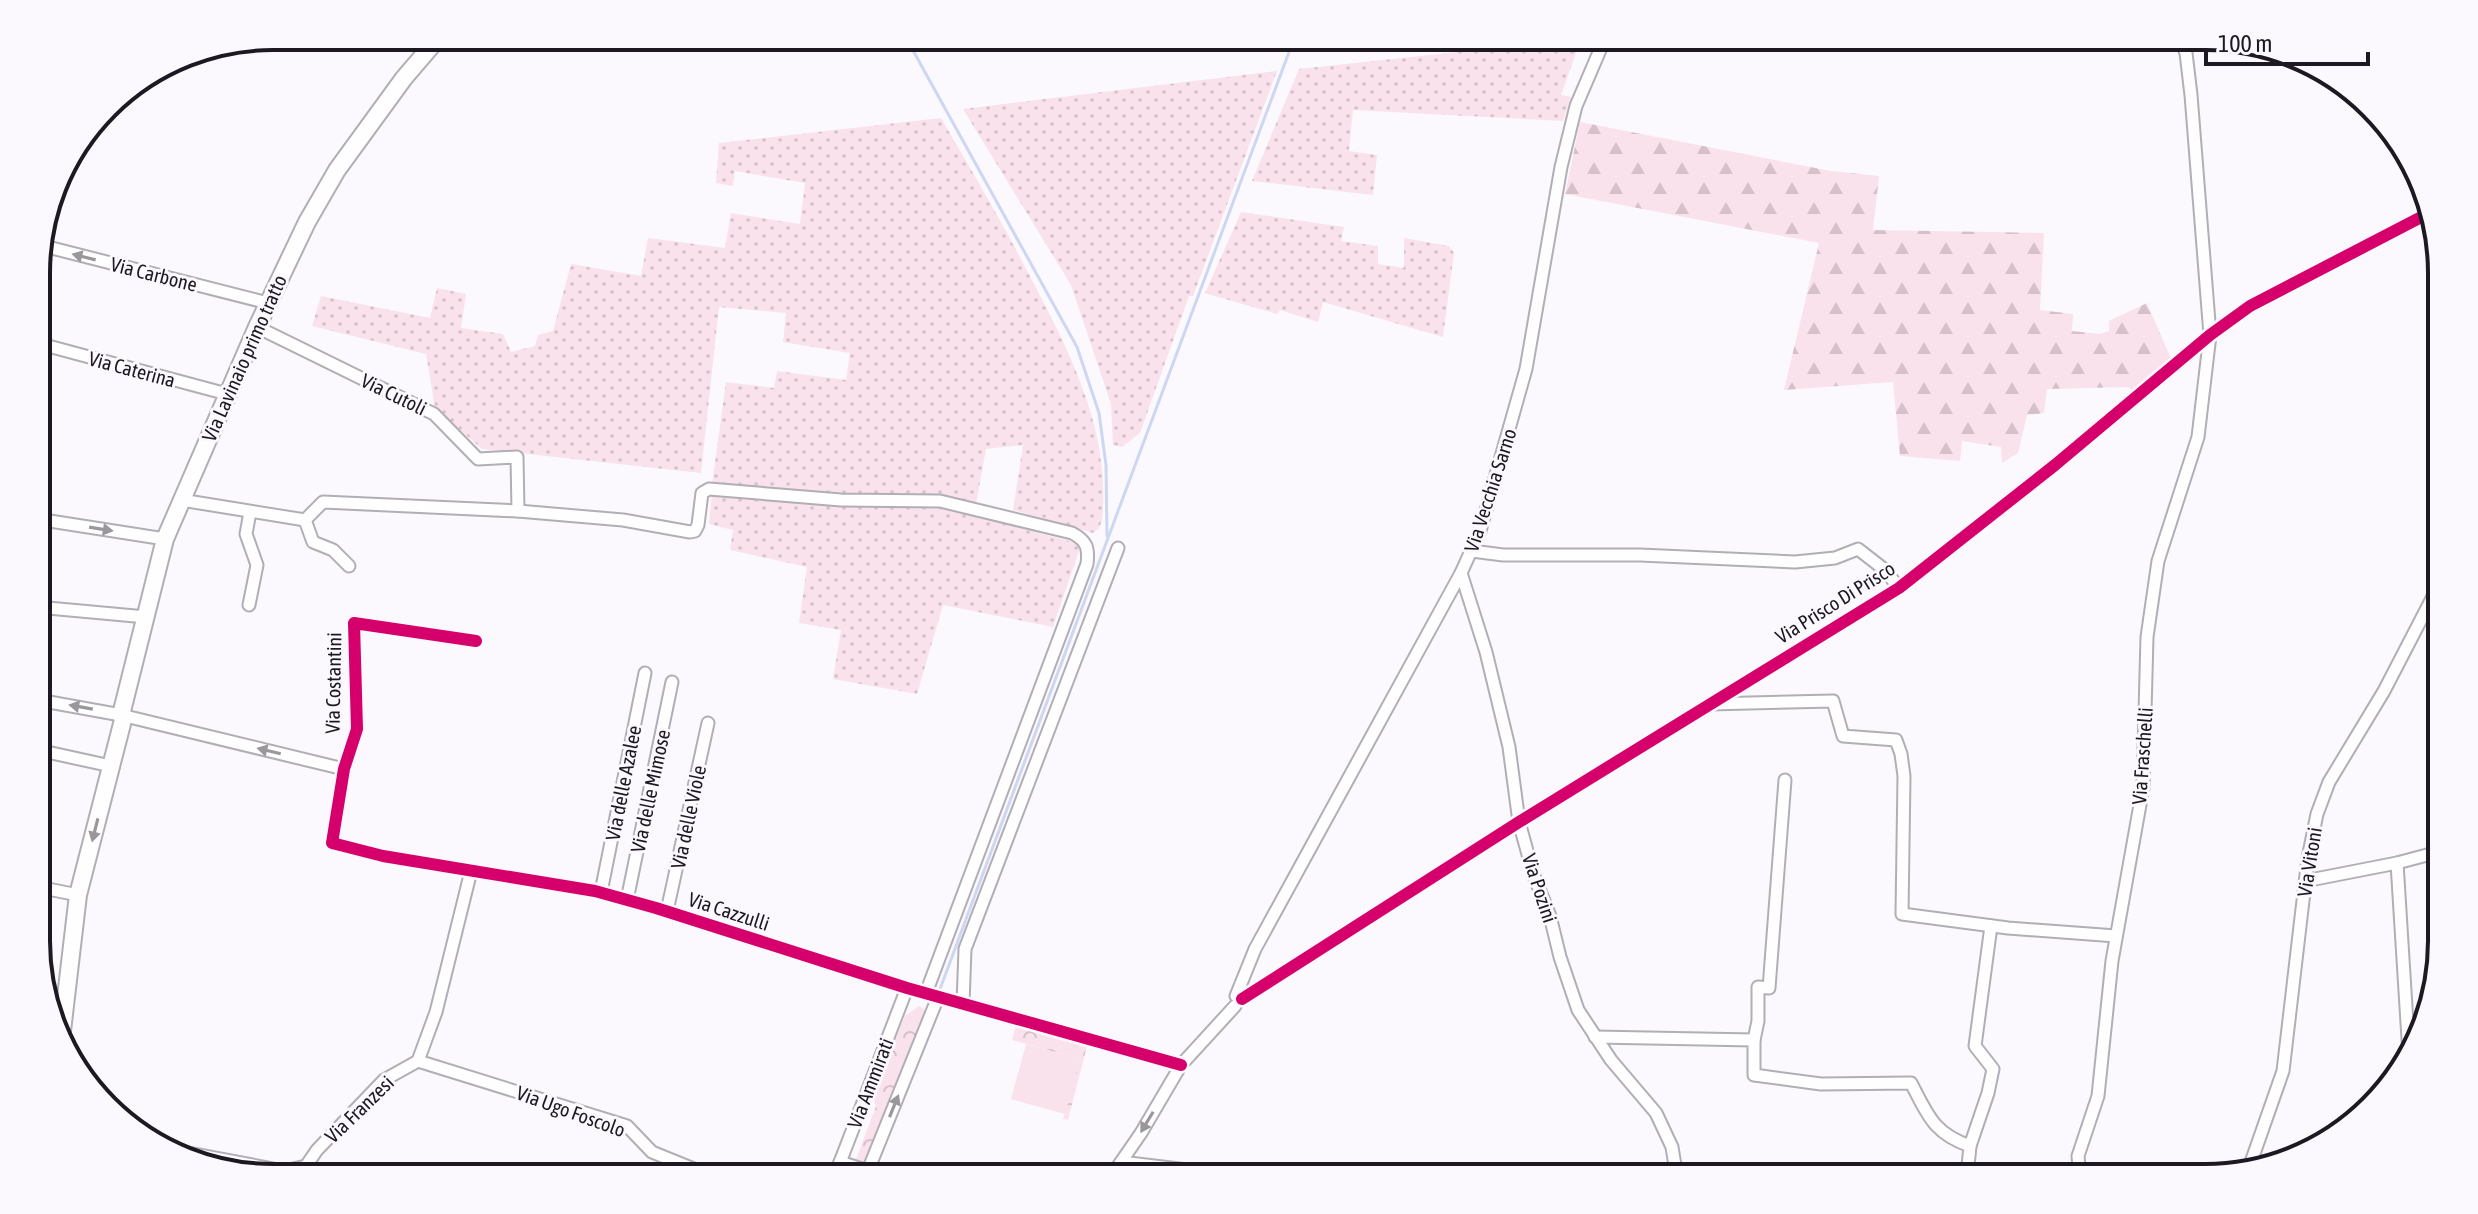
<svg xmlns="http://www.w3.org/2000/svg" width="2478" height="1214" viewBox="0 0 2478 1214" font-family="'Asap Condensed',sans-serif">
<style>
.grass{fill:url(#grass-dots)}
.forest{fill:url(#forest-firs)}
.park{fill:url(#park-crowns)}
.pitch{fill:#fae2ed}
.lines{fill:none;stroke-linecap:round;stroke-linejoin:round}
.stream{stroke:#ced7f2;stroke-width:3}
.street-casing{stroke:#b2aeb5;stroke-width:15}
.secondary-casing{stroke:#b2aeb5;stroke-width:20}
.street{stroke:#fefeff;stroke-width:11}
.secondary{stroke:#fefeff;stroke-width:16}
.rail{stroke:#c9c8ca;stroke-width:3;stroke-dasharray:12 6;stroke-linecap:butt}
.cycleway-casing{stroke:#fbf8fe;stroke-width:17}
.cycleway{stroke:#d6006c;stroke-width:12}
.oneway{fill:#99969c}
.labels{text-anchor:middle;dominant-baseline:central;stroke-width:6;stroke-linejoin:round;paint-order:stroke}
.street-label{font-size:20px;fill:#1e1823;stroke:#fbf8fe}
.rim{fill:none;stroke:#1e1823;stroke-width:4}
</style>
<defs>
<pattern id="grass-dots" width="8" height="8" patternUnits="userSpaceOnUse" patternTransform="scale(2)"><rect width="8" height="8" fill="#fae2ed"/><path d="M2 2h.1M6 6h.1" fill="none" stroke="#d6c1cb" stroke-width="1.8" stroke-linecap="round"/></pattern>
<pattern id="forest-firs" width="22" height="20" patternUnits="userSpaceOnUse" patternTransform="scale(2)"><rect width="22" height="20" fill="#fae2ed"/><path d="M5 1l3.5 6h-7zM16 11l3.5 6h-7z" fill="#d6c1cb"/></pattern>
<pattern id="park-crowns" width="20" height="18" patternUnits="userSpaceOnUse" patternTransform="scale(2)"><rect width="20" height="18" fill="#fae2ed"/><path d="M2 6a3 3 0 1 1 6 0M12 15a3 3 0 1 1 6 0" fill="none" stroke="#d6c1cb"/></pattern>
</defs>
<rect width="100%" height="100%" fill="#fbf9fd"/>
<g class="grass">
<polygon points="1581,39 1561,95 1571,97 1563,121 1353,110 1349,151 1377,155 1373,195 1252,181 1299,69"/>
<polygon points="1277,71 1193,296 1189,296 1140,433 1122,447 1113,445 1111,404 1071,285 963,109"/>
<path d="M941 118C973 173 1005 227 1034 284 1073 359 1111 433 1102 521L1099 528 1093 533 1013 510 1023 445 986 449 976 504 907 495 851 494 712 484 726 382 774 388 777 371 846 380 850 353 783 342 786 313 719 307 701 473 482 449 435 408 426 354 312 326 321 296 430 318 437 288 466 294 461 328 503 334 511 352 535 346 538 335 553 331 571 264 641 276 648 238 725 248 731 213 800 224 805 183 735 171 733 186 716 183 719 143Z"/>
<polygon points="1241,212 1344,227 1341,241 1378,246 1378,264 1404,268 1404,238 1449,246 1454,253 1443,337 1323,302 1318,322 1280,310 1277,314 1205,293"/>
<polygon points="712,493 945,509 1077,543 1080,548 1053,627 943,605 917,694 833,679 841,630 799,623 807,567 730,550 733,530 709,524"/>
</g>
<polygon class="forest" points="1580,122 1831,171 1879,176 1873,230 2044,233 2040,310 2073,314 2072,331 2100,334 2109,331 2109,321 2147,303 2172,361 2134,392 2129,387 2047,389 2044,413 2027,415 2018,453 2002,463 2001,447 1962,441 1960,461 1900,456 1893,382 1784,390 1819,243 1565,194"/>
<g class="park">
<polygon points="919,1006 924,1009 925,1015 866,1166 855,1162 876,1106 872,1096 905,1016"/>
<polygon points="1016,1026 1087,1046 1068,1120 1063,1119 1080,1059 1012,1040"/>
</g>
<polygon class="pitch" points="1026,1044 1080,1059 1065,1114 1011,1099"/>
<g class="lines">
<g class="stream">
<polyline points="905,36 1077,347 1099,413 1106,465 1107,536"/>
<polyline points="940,989 1295,36"/>
</g>
<defs>
<g id="street">
<polyline points="40,245 268,303"/>
<polyline points="257,327 434,414 478,459 517,457 518,511 323,502 305,520"/>
<polyline points="37,343 227,394"/>
<polyline points="181,500 305,520 313,542 333,550 349,566"/>
<path d="M518 511 623 520 690 532 695 531 698 525 702 493 709 489 841 500 940 501 1072 533C1087 541 1089 548 1087 564L926 993"/>
<polyline points="37,519 165,539"/>
<polyline points="1472,551 1503,555 1640,555 1795,562 1835,558 1858,549 1885,570 1899,588"/>
<polyline points="1461,573 1486,652 1509,747 1519,822 1534,876 1550,916 1560,957 1578,1010 1611,1060 1656,1113 1672,1147 1677,1178"/>
<polyline points="249,605 257,565 246,534 250,512"/>
<polyline points="37,607 146,617"/>
<polyline points="476,641 354,623 357,729 344,769 332,843 383,856 595,891 656,908 907,988 1181,1065"/>
<polyline points="38,700 121,715 344,769"/>
<polyline points="1709,704 1833,701 1843,736 1896,740 1901,754 1904,776 1902,914 2008,928 2116,936"/>
<polyline points="38,750 111,766"/>
<polyline points="2397,863 2409,1055"/>
<polyline points="2305,881 2397,863 2442,851"/>
<polyline points="38,887 78,895"/>
<polyline points="601,892 645,673"/>
<polyline points="627,900 672,682"/>
<polyline points="667,911 708,723"/>
<polyline points="1236,996 1255,949 1461,573 1480,531 1526,369 1561,167 1576,106 1606,36"/>
<polyline points="1242,999 1519,822 1899,588 2055,465 2210,335 2250,306 2429,213"/>
<polyline points="963,1004 965,949 1118,548"/>
<path d="M1595 1037 1754 1040V1075L1821 1084 1911 1083C1928 1115 1933 1133 1970 1146L1968 1166 1970 1178"/>
<polyline points="1754,1040 1758,1021 1758,987 1769,988 1785,780"/>
<polyline points="418,1061 627,1126 652,1152 716,1178"/>
<polyline points="1970,1146 1988,1093 1993,1069 1975,1046 1991,926"/>
<polyline points="162,1148 284,1171 306,1166 317,1150 384,1080 418,1061 436,1012 471,871"/>
<polyline points="840,1162 868,1171"/>
<polyline points="1121,1162 1254,1178"/>
<polyline points="2249,1168 2283,1071 2308,858 2317,814 2329,782 2384,691 2441,581"/>
<polyline points="834,1178 907,988"/>
<polyline points="865,1178 938,997"/>
<polyline points="1110,1178 1141,1133 1181,1065 1235,1006"/>
<polyline points="2080,1178 2078,1156 2098,1096 2112,961 2143,788 2147,637 2158,561 2198,437 2210,335 2191,95 2186,53 2179,36"/>
</g>
<g id="secondary">
<polyline points="121,715 165,539 257,327 307,222 337,170 404,78 440,36"/>
<polyline points="62,1031 78,895 124,716"/>
</g>
</defs>
<use href="#street" class="street-casing"/>
<use href="#secondary" class="secondary-casing"/>
<use href="#street" class="street"/>
<use href="#secondary" class="secondary"/>
<polyline class="rail" points="90,129 125,105 156,70"/>
<defs>
<g id="cycleway">
<polyline points="476,641 354,623 357,729 344,769 332,843 383,856 595,891 656,908 907,988 1181,1065"/>
<polyline points="1242,999 1519,822 1899,588 2055,465 2210,335 2250,306 2429,213"/>
</g>
</defs>
<use href="#cycleway" class="cycleway-casing"/>
<use href="#cycleway" class="cycleway"/>
</g>
<defs><path id="oneway-solid" d="M-6-.8H1V-3.2L6.5 0L1 3.2V.8H-6Z" transform="scale(2)"/></defs>
<g class="oneway">
<use href="#oneway-solid" transform="translate(84 257) rotate(-166)"/>
<use href="#oneway-solid" transform="translate(101 529) rotate(9)"/>
<use href="#oneway-solid" transform="translate(81 707) rotate(-170)"/>
<use href="#oneway-solid" transform="translate(269 751) rotate(-167)"/>
<use href="#oneway-solid" transform="translate(95 830) rotate(104)"/>
<use href="#oneway-solid" transform="translate(894 1106) rotate(-68)"/>
<use href="#oneway-solid" transform="translate(1147 1122) rotate(121)"/>
</g>
<g class="labels">
<g class="street-label">
<text transform="translate(154 274) rotate(14)">Via Carbone</text>
<text transform="translate(244 358) rotate(-66)">Via Lavinaio primo tratto</text>
<text transform="translate(132 369) rotate(15)">Via Caterina</text>
<text transform="translate(394 394) rotate(26)">Via Cutoli</text>
<text transform="translate(1490 490) rotate(-72)">Via Vecchia Sarno</text>
<text transform="translate(1835 602) rotate(-32)">Via Prisco Di Prisco</text>
<text transform="translate(333 683) rotate(-89)">Via Costantini</text>
<text transform="translate(2142 756) rotate(-86)">Via Fraschelli</text>
<text transform="translate(623 783) rotate(-79)">Via delle Azalee</text>
<text transform="translate(650 791) rotate(-78)">Via delle Mimose</text>
<text transform="translate(688 817) rotate(-78)">Via delle Viole</text>
<text transform="translate(2309 862) rotate(-81)">Via Vitoni</text>
<text transform="translate(1540 888) rotate(72)">Via Pozini</text>
<text transform="translate(729 911) rotate(18)">Via Cazzulli</text>
<text transform="translate(870 1083) rotate(-69)">Via Ammirati</text>
<text transform="translate(359 1109) rotate(-44)">Via Franzesi</text>
<text transform="translate(571 1111) rotate(20)">Via Ugo Foscolo</text>
</g>
</g>
<path d="M0 0H2478V1214H0ZM273 50H2205A223 223 0 0 1 2428 273V941A223 223 0 0 1 2205 1164H273A223 223 0 0 1 50 941V273A223 223 0 0 1 273 50Z" fill="#fbf8fe" fill-rule="evenodd"/>
<path class="rim" d="M273 50H2205A223 223 0 0 1 2428 273V941A223 223 0 0 1 2205 1164H273A223 223 0 0 1 50 941V273A223 223 0 0 1 273 50Z"/>
<path d="M2206 52v12h162v-12" fill="none" stroke="#1e1823" stroke-width="4"/>
<text x="2218" y="52" font-size="24" fill="#1e1823" stroke="#fbf8fe" stroke-width="6" paint-order="stroke">100 m</text>
</svg>
